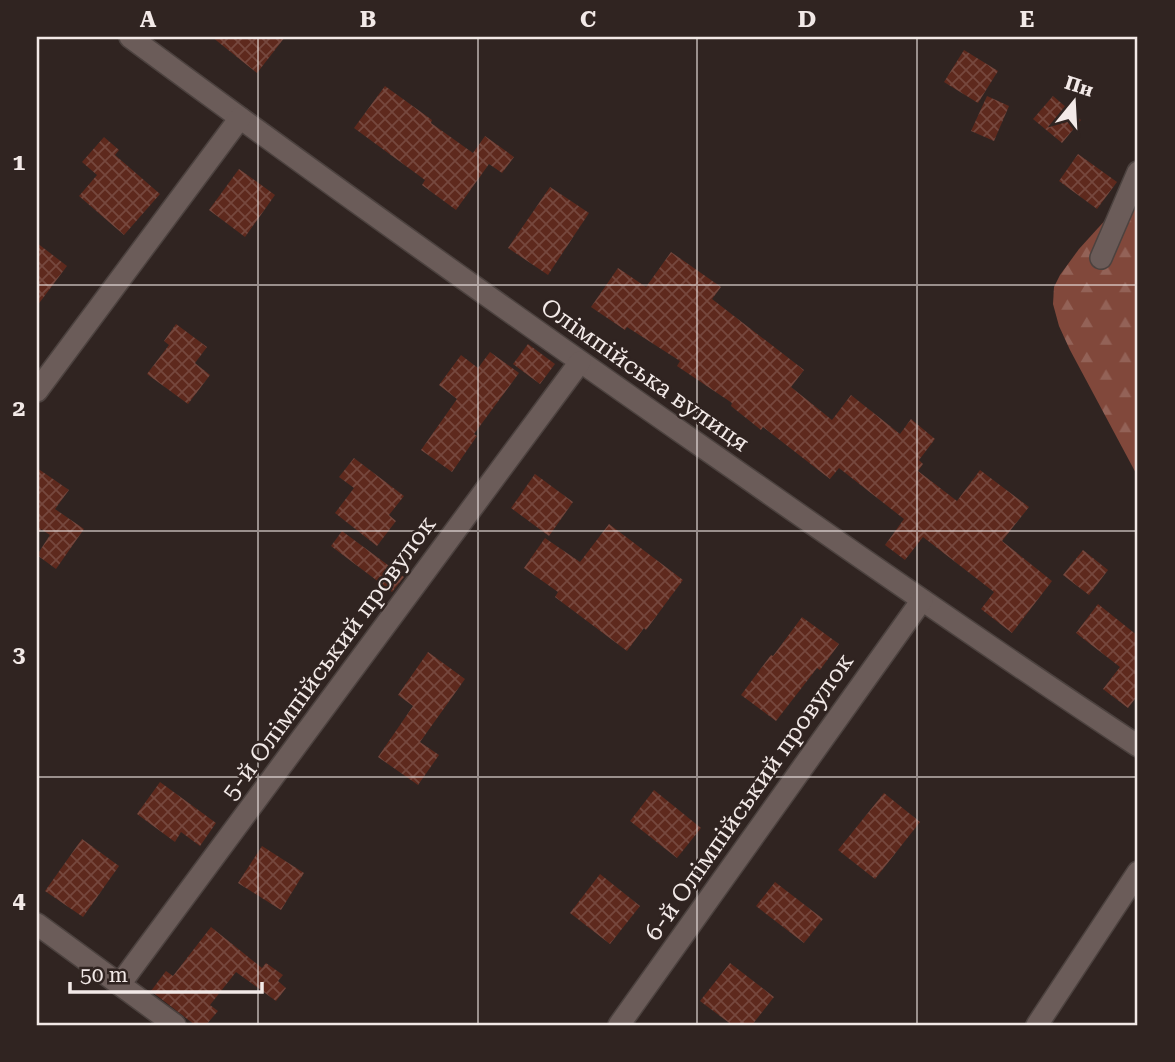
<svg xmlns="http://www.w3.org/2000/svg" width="1175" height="1062" viewBox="0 0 1175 1062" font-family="'Roboto Serif',serif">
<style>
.forest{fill:url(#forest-firs)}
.building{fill:url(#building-cross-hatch)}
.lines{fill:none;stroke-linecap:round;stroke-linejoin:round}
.street-casing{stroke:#4c423f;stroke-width:24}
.street{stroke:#6b5c59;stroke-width:21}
.grid{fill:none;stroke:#f2e9e7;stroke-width:2;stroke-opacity:0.55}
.labels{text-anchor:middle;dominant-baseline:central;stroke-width:5;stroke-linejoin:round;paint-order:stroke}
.street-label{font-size:24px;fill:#f2e9e7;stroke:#302421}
.neatline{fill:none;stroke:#f2e9e7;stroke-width:2.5}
.grid-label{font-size:23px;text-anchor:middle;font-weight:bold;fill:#f2e9e7}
</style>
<defs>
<pattern id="forest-firs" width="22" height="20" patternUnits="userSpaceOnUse" patternTransform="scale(1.75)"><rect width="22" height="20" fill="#81483b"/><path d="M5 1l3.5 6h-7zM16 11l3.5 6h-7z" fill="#936257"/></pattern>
<pattern id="building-cross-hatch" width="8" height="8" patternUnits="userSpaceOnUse" patternTransform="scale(1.75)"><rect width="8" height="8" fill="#5e291d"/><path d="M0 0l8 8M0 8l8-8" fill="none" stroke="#76483e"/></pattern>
</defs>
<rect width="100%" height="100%" fill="#302421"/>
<polygon class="forest" points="1138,184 1138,477 1070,350 1059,326 1053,304 1054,287 1060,275 1079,249"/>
<g class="building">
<polygon points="212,37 285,37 257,73"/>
<polygon points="964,50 998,71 978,103 944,82"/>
<polygon points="385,86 432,120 431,123 473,153 485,136 514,157 502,173 489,164 456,210 422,185 425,180 354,128"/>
<polygon points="987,96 1009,106 994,141 971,131"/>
<polygon points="1053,96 1081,120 1062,143 1033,119"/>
<polygon points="104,137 119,150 115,155 160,194 124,235 79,196 97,175 82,162"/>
<polygon points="1078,154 1117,182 1097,209 1059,181"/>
<polygon points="239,169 275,195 245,237 209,210"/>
<polygon points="550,187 589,213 548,275 508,248"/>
<polygon points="37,243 67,266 37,306"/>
<polygon points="671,252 721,287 712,299 804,370 791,387 832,420 851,395 900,434 911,419 935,439 919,460 923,464 918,471 957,501 980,470 1029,507 1002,541 1052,581 1012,633 981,609 994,592 923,537 905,560 885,545 904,519 839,468 830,479 763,427 761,430 731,406 732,403 677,366 680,361 627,327 625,330 591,307 618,268 646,287"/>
<polygon points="176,324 207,347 195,363 210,375 188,404 147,374 169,345 164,341"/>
<polygon points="528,344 555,364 540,384 513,364"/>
<polygon points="490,352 519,373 474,434 477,436 452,472 421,450 457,399 439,385 461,355 478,368"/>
<polygon points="354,458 404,496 389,515 396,521 377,546 335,513 354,488 339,477"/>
<polygon points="37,468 69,490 55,509 84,529 56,569 37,555 50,535 41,529 37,536"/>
<polygon points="535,474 573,502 549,536 511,508"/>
<polygon points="609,524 683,580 646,630 644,628 627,651 555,597 558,592 524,568 545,538 580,562"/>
<polygon points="342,531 404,577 392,592 331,546"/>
<polygon points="1083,550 1108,570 1089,595 1063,575"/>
<polygon points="1098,604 1138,636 1138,695 1128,708 1103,689 1120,667 1076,633"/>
<polygon points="802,617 839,644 820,670 817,668 776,721 741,695 771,655 773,656"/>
<polygon points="428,652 465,679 420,742 439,755 418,785 378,757 413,706 398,695"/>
<polygon points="160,782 216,823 200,846 181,832 175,842 137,814"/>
<polygon points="654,790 701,828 677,858 630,821"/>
<polygon points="884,793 920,822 875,879 838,850"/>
<polygon points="82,839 119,866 83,917 45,891"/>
<polygon points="262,846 304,873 281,910 238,883"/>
<polygon points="600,874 640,906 610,944 570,913"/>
<polygon points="775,882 823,919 804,943 756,906"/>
<polygon points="211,927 262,968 266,963 283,975 278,981 286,988 276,1001 236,972 210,1005 218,1011 206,1025 195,1025 151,991 166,971 173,976"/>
<polygon points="730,963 774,997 752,1025 732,1025 700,1001"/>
</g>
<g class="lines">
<defs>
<g id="street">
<path d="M130 37C329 184 531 328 734 469 868 563 1002 656 1138 746"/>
<polyline points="1101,258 1138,172"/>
<polyline points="37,391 240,118"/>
<polyline points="37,924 175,1025"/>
<polyline points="120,984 580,362"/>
<polyline points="619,1025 922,600"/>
<polyline points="1037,1025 1138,872"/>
</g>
</defs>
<use href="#street" class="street-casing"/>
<use href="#street" class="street"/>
</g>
<path class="grid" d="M258 37V1025M478 37V1025M697 37V1025M917 37V1025M37 285H1138M37 531H1138M37 777H1138"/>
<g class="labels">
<g class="street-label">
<text transform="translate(645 375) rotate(35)">Олімпійська вулиця</text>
<text transform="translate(329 658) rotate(-54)">5-й Олімпійський провулок</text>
<text transform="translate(749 797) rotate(-55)">6-й Олімпійський провулок</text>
</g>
</g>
<rect width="1175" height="1062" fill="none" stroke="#302421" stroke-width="77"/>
<g transform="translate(1074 102) rotate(18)" stroke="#302421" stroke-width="5" paint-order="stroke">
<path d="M0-5L12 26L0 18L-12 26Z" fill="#f2e9e7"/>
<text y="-10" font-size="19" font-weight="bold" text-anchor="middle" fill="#f2e9e7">Пн</text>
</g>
<path d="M70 982v10h192v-10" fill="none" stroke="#f2e9e7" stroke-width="3.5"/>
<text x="80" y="982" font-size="21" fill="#f2e9e7" stroke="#302421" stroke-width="5" paint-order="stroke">50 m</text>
<rect x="38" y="38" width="1098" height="986" class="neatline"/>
<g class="grid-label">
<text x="148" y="27">A</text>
<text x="368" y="27">B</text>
<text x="588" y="27">C</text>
<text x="807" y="27">D</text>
<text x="1027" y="27">E</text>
<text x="19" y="170">1</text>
<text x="19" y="416">2</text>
<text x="19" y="662">3</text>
<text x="19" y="908">4</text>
</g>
</svg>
